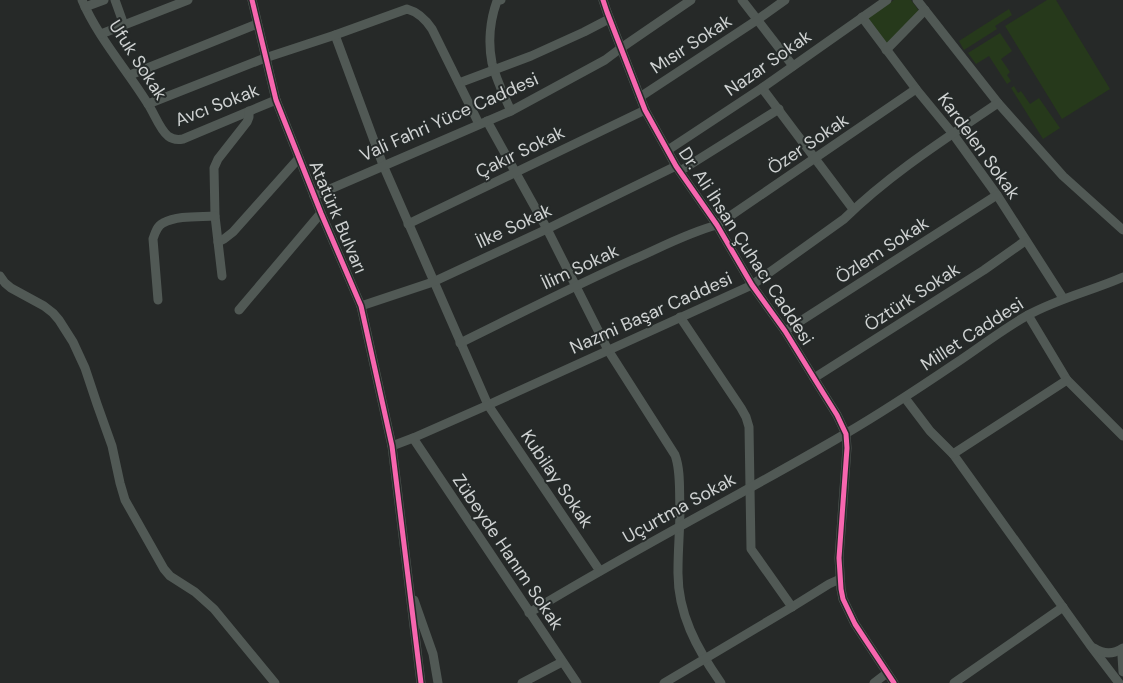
<svg xmlns="http://www.w3.org/2000/svg" width="1123" height="683" viewBox="0 0 1123 683" font-family="'DM Sans',sans-serif">
<style>
.green{fill:#26391b}
.lines{fill:none;stroke-linecap:round;stroke-linejoin:round}
.minor{stroke:#515955;stroke-width:9}
.cycleway-casing{stroke:#252a29;stroke-width:8}
.cycleway{stroke:#f766af;stroke-width:5}
.labels{text-anchor:middle;dominant-baseline:central;stroke-width:4;stroke-linejoin:round;paint-order:stroke}
.street-label{font-size:18px;fill:#cfd2d2;stroke:#252a29}
</style>
<rect width="100%" height="100%" fill="#262928"/>
<g class="green">
<polygon points="894,0 911,0 919,11 887,44 867,18"/>
<polygon points="1047,0 1056,0 1110,89 1062,119 1005,26"/>
<polygon points="1009,9 1012,15 995,26 997,29 964,50 959,41"/>
<polygon points="1000,33 1012,51 1001,59 1010,72 1007,75 1011,81 1007,84 989,56 976,64 968,53"/>
<polygon points="1014,86 1018,93 1021,91 1030,104 1039,98 1060,128 1043,139 1011,88"/>
</g>
<g class="lines">
<g class="minor">
<path d="M82 0C97 36 127 70 148 104 154 113 160 130 168 136 173 140 178 140 183 139L276 100"/>
<polyline points="115,0 124,25"/>
<polyline points="252,0 276,100 321,213 361,306 392,446 421,683"/>
<path d="M501 0 497 1C490 20 488 43 492 63 496 79 504 96 511 111"/>
<polyline points="603,0 607,12 645,110 676,166 717,225 752,285 785,331 822,391 837,415 846,434 847,448 839,558 841,589 843,599 855,624 894,683"/>
<polyline points="742,0 793,66"/>
<polyline points="917,0 998,103 1063,176 1123,230"/>
<polyline points="85,7 104,0"/>
<polyline points="862,17 916,89 953,134 997,195 1063,298"/>
<polyline points="101,34 188,0"/>
<polyline points="335,35 383,165 488,405 600,571"/>
<polyline points="886,50 925,10"/>
<polyline points="130,75 257,24"/>
<polyline points="459,83 531,56 584,32 609,19"/>
<polyline points="762,88 853,209"/>
<polyline points="640,97 757,20 785,0"/>
<path d="M148 104 265 58 335 35 407 9C418 12 426 20 432 29L479 124"/>
<path d="M487 121 547 229 608 350 675 455C681 471 679 491 680 508 680 529 678 549 678 570 677 613 697 649 721 683"/>
<polyline points="668,150 762,88 887,0"/>
<polyline points="680,171 779,109"/>
<polyline points="314,196 511,111 605,60 621,48 691,0"/>
<polyline points="408,224 645,110"/>
<polyline points="218,242 224,239 233,232 299,158"/>
<polyline points="0,276 5,283 11,288 44,306 53,313 59,320 73,342 85,368 97,404 112,446 120,483 125,500 164,569 170,576 195,592 214,609 275,683"/>
<polyline points="222,276 215,216 214,168 218,159 247,122 249,117 249,111"/>
<path d="M158 300 153 239C155 233 157 226 163 223 178 215 199 217 215 216"/>
<polyline points="361,306 433,282 547,229 676,166"/>
<polyline points="239,310 321,213"/>
<polyline points="1028,315 1067,380 1123,436"/>
<polyline points="680,317 741,408 746,417 749,427 751,549 792,607"/>
<polyline points="785,331 997,195"/>
<path d="M460 343C517 315 574 286 632 260 660 248 687 233 717 225L916 89"/>
<polyline points="814,378 984,270 1025,241"/>
<polyline points="905,398 930,431 953,454 1090,645 1119,683"/>
<polyline points="413,438 577,683"/>
<path d="M392 446 413 438 488 405 752 285 844 219C890 174 945 139 998 103"/>
<polyline points="953,454 1067,380"/>
<polyline points="414,600 433,654 438,683"/>
<path d="M529 613C632 550 741 495 845 434 883 412 919 388 956 363 980 347 1003 329 1028 315 1059 298 1091 291 1123 277"/>
<path d="M1094 648C1103 654 1113 655 1123 648"/>
<polyline points="1123,650 1122,656 1123,672"/>
<polyline points="522,683 562,662"/>
<polyline points="664,683 792,607 829,584 840,579"/>
<polyline points="874,683 887,673"/>
<polyline points="954,683 1063,607"/>
</g>
<defs>
<g id="cycleway">
<polyline points="252,0 276,100 321,213 361,306 392,446 421,683"/>
<polyline points="603,0 607,12 645,110 676,166 717,225 752,285 785,331 822,391 837,415 846,434 847,448 839,558 841,589 843,599 855,624 894,683"/>
</g>
</defs>
<use href="#cycleway" class="cycleway-casing"/>
<use href="#cycleway" class="cycleway"/>
</g>
<g class="labels">
<g class="street-label">
<text transform="translate(691 44) rotate(-33)">Mısır Sokak</text>
<text transform="translate(138 60) rotate(57)">Ufuk Sokak</text>
<text transform="translate(768 63) rotate(-35)">Nazar Sokak</text>
<text transform="translate(217 105) rotate(-21)">Avcı Sokak</text>
<text transform="translate(449 117) rotate(-24)">Vali Fahri Yüce Caddesi</text>
<text transform="translate(808 144) rotate(-34)">Özer Sokak</text>
<text transform="translate(979 146) rotate(54)">Kardelen Sokak</text>
<text transform="translate(520 152) rotate(-26)">Çakır Sokak</text>
<text transform="translate(338 217) rotate(67)">Atatürk Bulvarı</text>
<text transform="translate(514 226) rotate(-25)">İlke Sokak</text>
<text transform="translate(746 246) rotate(57)">Dr. Ali İhsan Çuhacı Caddesi</text>
<text transform="translate(882 250) rotate(-33)">Özlem Sokak</text>
<text transform="translate(580 267) rotate(-25)">İlim Sokak</text>
<text transform="translate(912 297) rotate(-33)">Öztürk Sokak</text>
<text transform="translate(651 313) rotate(-24)">Nazmi Başar Caddesi</text>
<text transform="translate(972 334) rotate(-33)">Millet Caddesi</text>
<text transform="translate(557 479) rotate(56)">Kubilay Sokak</text>
<text transform="translate(679 508) rotate(-29)">Uçurtma Sokak</text>
<text transform="translate(508 552) rotate(56)">Zübeyde Hanım Sokak</text>
</g>
</g>
</svg>
